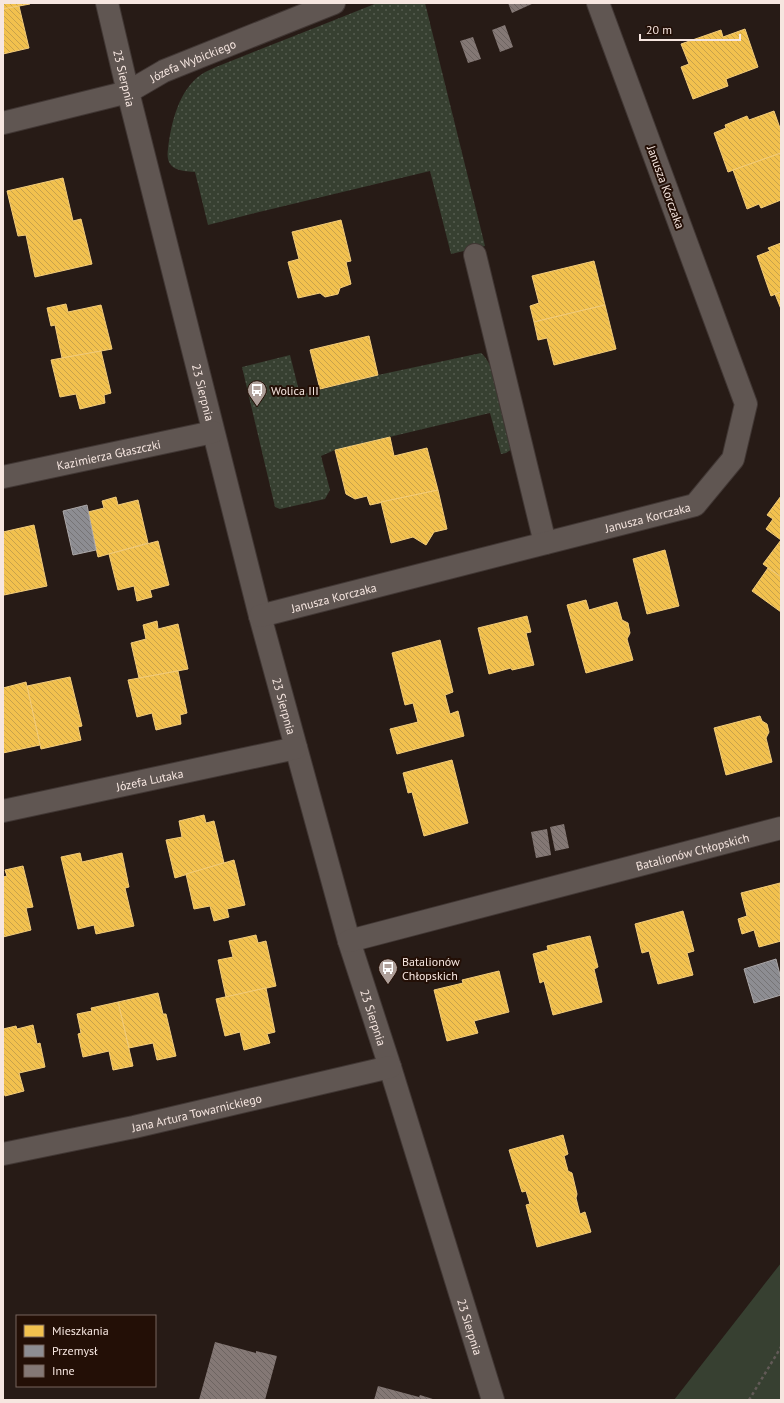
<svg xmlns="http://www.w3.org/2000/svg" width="784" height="1403" viewBox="0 0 784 1403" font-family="'PT Sans',sans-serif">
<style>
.grass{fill:url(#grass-dots)}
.green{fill:#374031}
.homes{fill:url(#homes-back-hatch);stroke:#f3cc7a}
.industry{fill:url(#industry-back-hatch);stroke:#aca8a9}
.building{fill:url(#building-back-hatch)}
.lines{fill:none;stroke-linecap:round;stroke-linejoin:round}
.minor-casing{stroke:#413734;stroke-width:24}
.path{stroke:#625a57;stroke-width:2.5;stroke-dasharray:3 3;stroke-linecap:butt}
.minor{stroke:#605652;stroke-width:22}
.labels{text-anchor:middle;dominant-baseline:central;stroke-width:4;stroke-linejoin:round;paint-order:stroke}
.street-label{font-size:12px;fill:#f6e6e0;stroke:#230f06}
.poi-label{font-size:12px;fill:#f6e6e0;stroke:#230f06;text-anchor:start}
</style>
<defs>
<pattern id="grass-dots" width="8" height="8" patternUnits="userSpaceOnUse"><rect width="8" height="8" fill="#374031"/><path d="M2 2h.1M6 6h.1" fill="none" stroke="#555c4f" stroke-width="1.8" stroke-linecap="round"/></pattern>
<pattern id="homes-back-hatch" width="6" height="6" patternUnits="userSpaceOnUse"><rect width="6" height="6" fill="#f2c14e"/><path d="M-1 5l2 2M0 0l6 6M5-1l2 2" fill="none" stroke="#c8a24b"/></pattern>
<pattern id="industry-back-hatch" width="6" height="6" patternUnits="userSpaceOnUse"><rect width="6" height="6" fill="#8d8d92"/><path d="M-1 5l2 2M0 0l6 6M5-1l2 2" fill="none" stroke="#767476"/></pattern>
<pattern id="building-back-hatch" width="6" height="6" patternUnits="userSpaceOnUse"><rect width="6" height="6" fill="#847875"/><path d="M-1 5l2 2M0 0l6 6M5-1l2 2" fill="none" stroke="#6d6461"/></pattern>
</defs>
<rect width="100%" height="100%" fill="#271b16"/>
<g class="grass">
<path d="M377 3H425L485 246 451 254 430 171 255 213 208 225 195 172C178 171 165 169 168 149 171 123 179 89 202 74 206 71 212 69 216 67 231 61 246 55 261 49 300 34 339 18 377 3Z"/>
<path d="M481 353C498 366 508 427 512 449L506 453 501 454 490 413 335 450 321 456 330 490 325 499 280 509 275 507 242 367 290 355 300 395 378 375Z"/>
</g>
<polygon class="green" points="781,1263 781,1400 674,1400"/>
<g class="homes">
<polygon points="3,3 30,3 30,4 3,9"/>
<polygon points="19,6 29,48 3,54 3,9"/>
<polygon points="745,29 758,67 726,79 728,86 693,99 681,67 689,64 681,44 721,30 723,37"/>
<polygon points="774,111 781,131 781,153 728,172 714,133 726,128 725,125 747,116 749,120"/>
<polygon points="781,153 781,200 761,208 759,204 747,209 733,170"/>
<polygon points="63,178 73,221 81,219 92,264 35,277 26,235 18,236 7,191"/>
<polygon points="341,220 351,261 346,262 351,284 340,288 338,294 325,297 320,293 298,298 288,262 299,259 292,232"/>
<polygon points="781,243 781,292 771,296 757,256 770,251 768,248"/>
<polygon points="594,261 605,305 534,322 530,306 539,303 532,276"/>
<polygon points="781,292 781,309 775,294"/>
<polygon points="66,304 68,312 101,305 112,349 62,358 55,325 51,326 47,308"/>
<polygon points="605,305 616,349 554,365 547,338 538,340 534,322"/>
<polygon points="369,336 378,375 320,389 310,350"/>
<polygon points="101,351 111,393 104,395 105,403 80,409 76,394 60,397 51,360"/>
<polygon points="390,437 394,456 427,448 438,490 370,505 367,496 355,499 346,494 335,450"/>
<polygon points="438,490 447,529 434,532 426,545 413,537 391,543 381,502"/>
<polygon points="781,496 781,540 766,529 773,519 767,515"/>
<polygon points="116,497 118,505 138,500 148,543 98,557 88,512 104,508 102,501"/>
<polygon points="34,525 47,586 4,595 3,532"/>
<polygon points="781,540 781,577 763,564"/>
<polygon points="158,541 169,585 150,590 152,597 137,601 134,586 118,590 109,554"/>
<polygon points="665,550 679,606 647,614 633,559"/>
<polygon points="768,568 781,577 781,612 752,591"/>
<polygon points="586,600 589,610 617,602 622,620 628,623 630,633 627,639 633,660 586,673 567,605"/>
<polygon points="527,616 531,632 526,633 534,665 512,670 511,668 489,674 478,628"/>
<polygon points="157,621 158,629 178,624 188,669 139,678 131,643 146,639 143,625"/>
<polygon points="440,640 453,692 445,695 450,714 458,711 464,736 397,754 390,729 418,722 413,703 405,705 392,653"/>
<polygon points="178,671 187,713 180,715 181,724 156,730 152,713 137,717 128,680"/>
<polygon points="70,677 82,726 78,727 81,740 41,749 27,686"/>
<polygon points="26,682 40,745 3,753 3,688"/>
<polygon points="760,716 762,721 767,724 769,732 766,738 772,762 726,775 714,728"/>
<polygon points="452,760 468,823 424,836 412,792 408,793 403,773"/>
<polygon points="204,815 206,823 214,821 224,863 175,878 166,840 182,837 179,821"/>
<polygon points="80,853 82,862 122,853 129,887 125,888 134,926 96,934 94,925 78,929 61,857"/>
<polygon points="234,860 245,905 227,909 229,917 214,921 210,906 194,909 186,874"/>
<polygon points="23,866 33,907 26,908 31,930 3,937 3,877 7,876 5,870"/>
<polygon points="780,883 781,941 759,947 754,930 742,934 738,919 747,916 741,893"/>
<polygon points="683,911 694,951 687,953 693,975 658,984 649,951 642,953 635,924"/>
<polygon points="256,935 258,943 266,941 276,986 226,997 218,960 233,957 229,941"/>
<polygon points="590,936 598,967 594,969 602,1002 553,1015 544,981 540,983 533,954 548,950 547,946"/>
<polygon points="499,971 509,1012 474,1021 478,1033 447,1041 434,990 463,983 462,980"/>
<polygon points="266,988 275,1032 267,1034 270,1043 244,1050 240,1032 225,1036 216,999"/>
<polygon points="158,993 163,1014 166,1014 176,1056 157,1060 153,1043 129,1048 118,1002"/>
<polygon points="118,1002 133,1066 113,1070 109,1051 83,1057 78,1034 81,1033 77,1014 92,1011 91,1008"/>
<polygon points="33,1025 37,1044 40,1043 45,1067 19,1073 24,1091 5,1096 3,1089 3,1029 16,1026 17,1029"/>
<polygon points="563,1135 568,1154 564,1156 568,1171 572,1173 577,1194 576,1198 580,1214 585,1212 591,1232 537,1247 526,1205 530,1204 526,1191 522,1192 509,1150"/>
</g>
<g class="industry">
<polygon points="87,505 96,550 73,555 63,511"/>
<polygon points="776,959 781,979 781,995 754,1003 744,969"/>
</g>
<g class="building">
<polygon points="508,3 534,3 512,13"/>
<polygon points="505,25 513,47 500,52 492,30"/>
<polygon points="473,37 481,59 468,63 460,41"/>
<polygon points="564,824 569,848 555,851 550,827"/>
<polygon points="547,829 551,855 536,858 531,832"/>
<polygon points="215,1342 256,1353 256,1351 277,1356 265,1400 199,1400"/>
<polygon points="378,1386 419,1397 420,1395 436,1400 374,1400"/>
</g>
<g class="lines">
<defs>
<g id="minor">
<path id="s1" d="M107 3 128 92 260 616 349 941 390 1067 493 1400"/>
<path id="s2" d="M3 123 128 92 164 71 334 3"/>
<polyline points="475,255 545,543"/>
<path id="s3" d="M3 477 213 432"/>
<path id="s4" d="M260 616 695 505 733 459 746 404 598 3"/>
<path id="s5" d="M3 811 296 748"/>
<path id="s6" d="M349 941 781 828"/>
<path id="s7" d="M3 1154 134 1127 390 1067"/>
</g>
</defs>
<use href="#minor" class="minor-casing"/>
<polyline class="path" points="749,1400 781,1347"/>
<use href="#minor" class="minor"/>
</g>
<defs>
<symbol id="bus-pin" viewBox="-11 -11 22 30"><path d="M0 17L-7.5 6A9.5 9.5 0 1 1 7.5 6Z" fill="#ae9f99" stroke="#230f06"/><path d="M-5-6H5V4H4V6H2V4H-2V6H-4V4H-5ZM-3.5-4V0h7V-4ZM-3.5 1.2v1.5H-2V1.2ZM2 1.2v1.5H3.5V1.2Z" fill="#fff"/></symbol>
</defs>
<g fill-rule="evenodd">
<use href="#bus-pin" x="246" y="379" width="22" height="30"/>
<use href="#bus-pin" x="377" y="957" width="22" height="30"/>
</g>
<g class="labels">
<g class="street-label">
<text stroke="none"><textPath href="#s2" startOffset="201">Józefa Wybickiego</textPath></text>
<text stroke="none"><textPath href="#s1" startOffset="77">23 Sierpnia</textPath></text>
<text transform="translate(666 187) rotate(70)">Janusza Korczaka</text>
<text stroke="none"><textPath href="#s1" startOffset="401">23 Sierpnia</textPath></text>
<text stroke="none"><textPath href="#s3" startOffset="108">Kazimierza Głaszczki</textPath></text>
<text stroke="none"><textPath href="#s4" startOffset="400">Janusza Korczaka</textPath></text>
<text stroke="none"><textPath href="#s4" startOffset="76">Janusza Korczaka</textPath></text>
<text stroke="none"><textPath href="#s1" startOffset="725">23 Sierpnia</textPath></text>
<text stroke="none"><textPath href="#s5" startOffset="150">Józefa Lutaka</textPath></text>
<text stroke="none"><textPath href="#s6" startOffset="355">Batalionów Chłopskich</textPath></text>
<text stroke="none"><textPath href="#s1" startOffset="1049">23 Sierpnia</textPath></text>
<text stroke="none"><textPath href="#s7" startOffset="198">Jana Artura Towarnickiego</textPath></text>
<text stroke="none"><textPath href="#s1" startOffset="1373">23 Sierpnia</textPath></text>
</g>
<g class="poi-label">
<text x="271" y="390">Wolica III</text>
<text x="402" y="961">Batalionów<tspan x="402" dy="14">Chłopskich</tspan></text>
</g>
</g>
<rect width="784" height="1403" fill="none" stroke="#f6e6e0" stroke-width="8"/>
<rect x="16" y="1315" width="140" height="72" fill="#230f06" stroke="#77655d"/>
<rect x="24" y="1325" width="20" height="12" fill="#f2c14e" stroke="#77655d"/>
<text x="52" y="1335" font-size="12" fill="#f6e6e0">Mieszkania</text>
<rect x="24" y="1345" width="20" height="12" fill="#8d8d92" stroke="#77655d"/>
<text x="52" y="1355" font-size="12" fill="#f6e6e0">Przemysł</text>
<rect x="24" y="1365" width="20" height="12" fill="#847875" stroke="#77655d"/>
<text x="52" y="1375" font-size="12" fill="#f6e6e0">Inne</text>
<path d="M640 34v6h100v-6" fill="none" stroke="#f6e6e0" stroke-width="2"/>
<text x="646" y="34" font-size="12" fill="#f6e6e0" stroke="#230f06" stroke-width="3" paint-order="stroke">20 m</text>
</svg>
